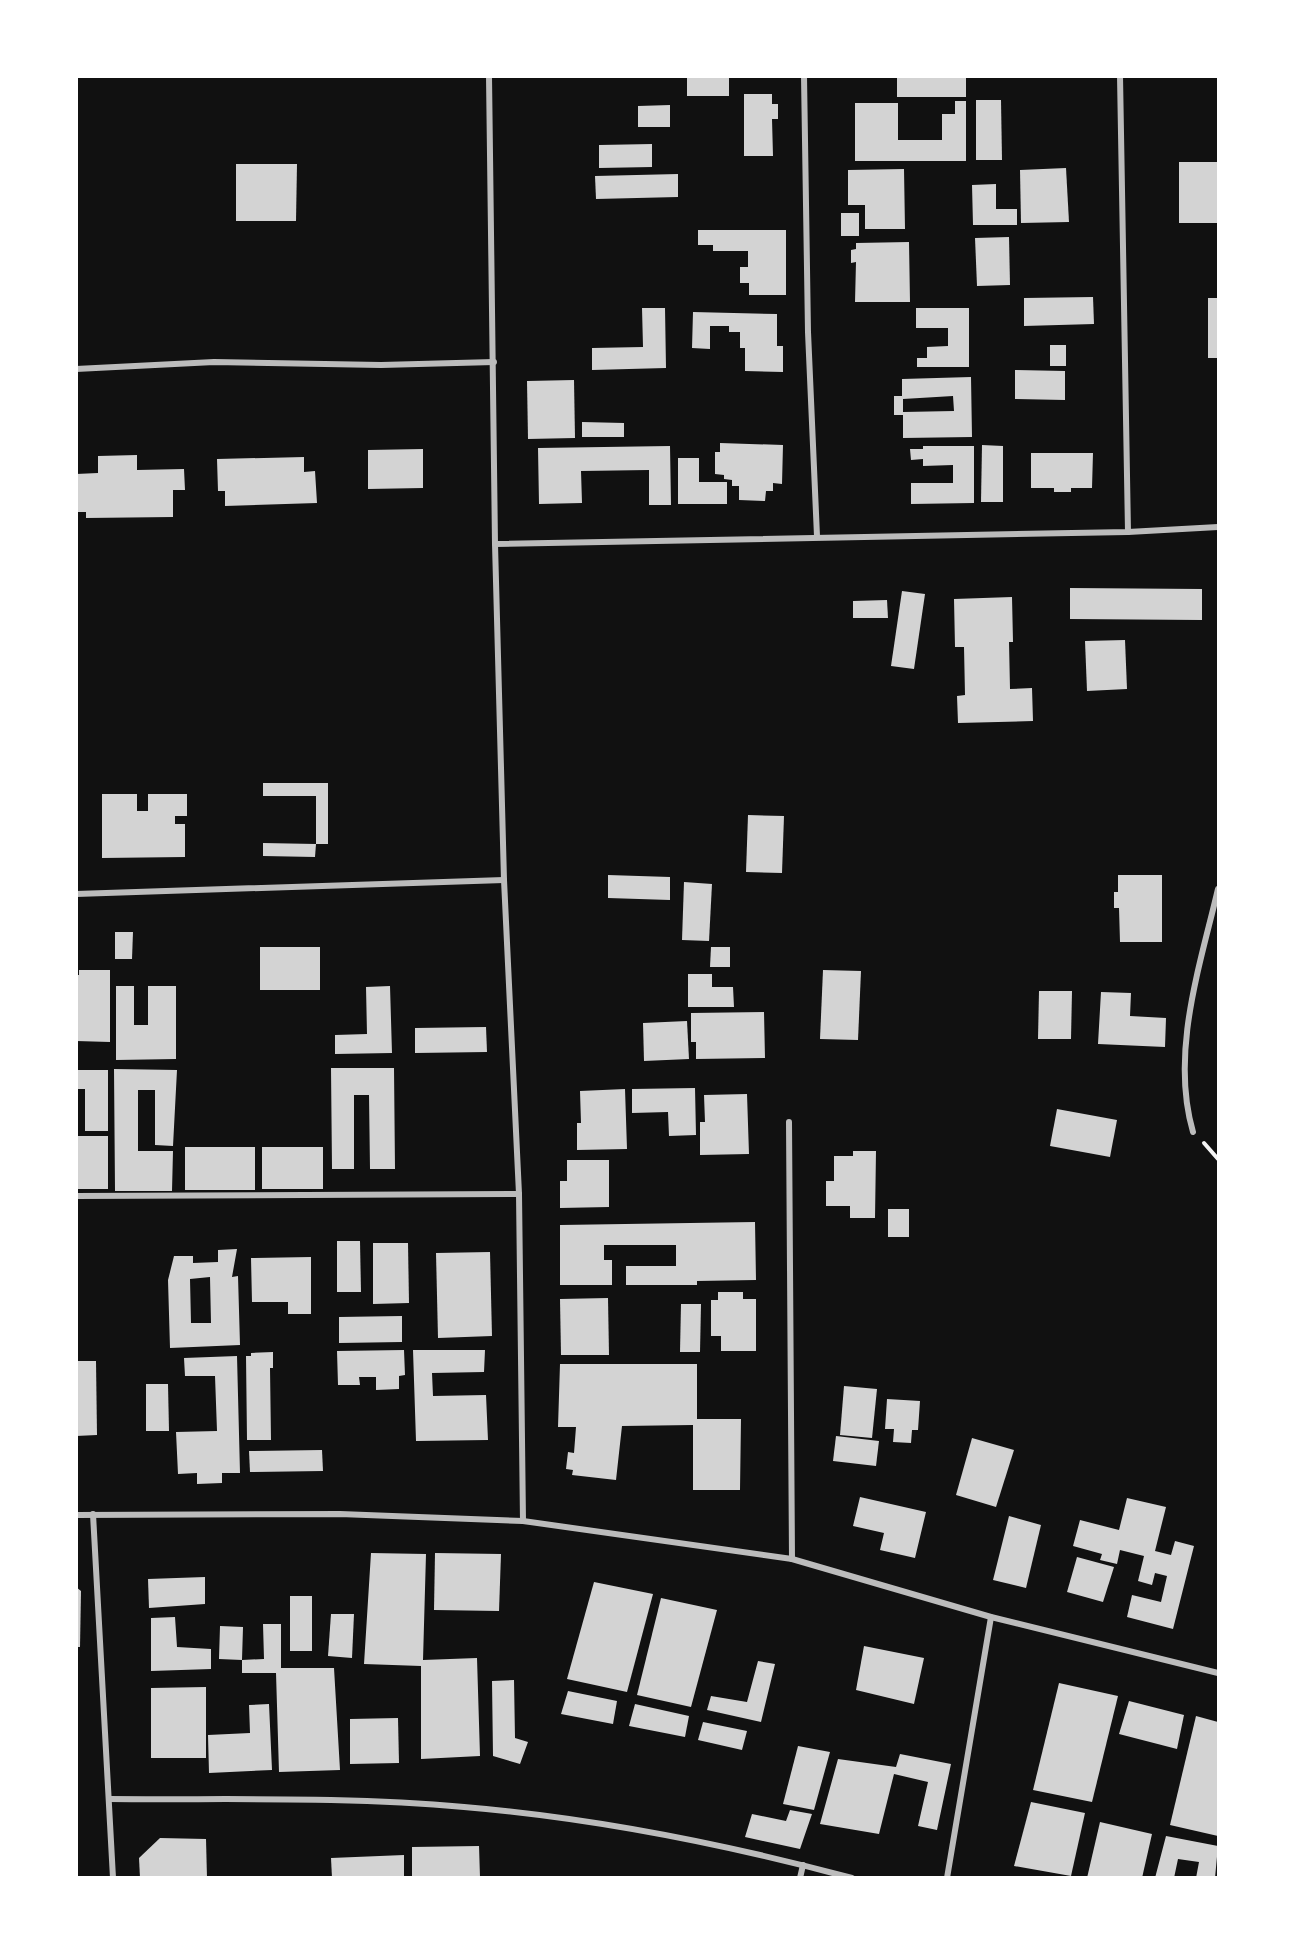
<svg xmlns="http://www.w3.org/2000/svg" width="1295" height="1954" viewBox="0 0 1295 1954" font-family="Manrope,sans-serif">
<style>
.building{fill:#d3d3d3;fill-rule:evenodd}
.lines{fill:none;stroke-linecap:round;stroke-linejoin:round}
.path{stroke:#f5f5f5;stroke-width:4}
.minor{stroke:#bcbcbc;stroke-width:6}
</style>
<rect width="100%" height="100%" fill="#111"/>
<g class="building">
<rect x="687" y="76" width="42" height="20"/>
<rect x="897" y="76" width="69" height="21"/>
<polygon points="744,94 772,94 772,104 778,104 778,119 772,119 773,156 744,156"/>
<polygon points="976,100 1001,100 1002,160 976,160"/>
<polygon points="955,101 966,101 966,161 855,161 855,103 898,103 898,140 942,140 942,114 955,114"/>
<polygon points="670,105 670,127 638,127 638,106"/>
<polygon points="652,144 652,167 599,168 599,145"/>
<rect x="1179" y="162" width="39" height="61"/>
<polygon points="236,164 297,164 296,221 236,221"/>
<polygon points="1066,168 1069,222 1021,223 1020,170"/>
<polygon points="904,169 905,229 865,229 865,205 848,205 848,170"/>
<polygon points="678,174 678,197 596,199 595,176"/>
<polygon points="996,184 996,209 1017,209 1017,225 973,225 972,185"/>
<rect x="841" y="213" width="18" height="23"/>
<polygon points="698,230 786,230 786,295 749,295 749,283 740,283 740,267 748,267 748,251 713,251 713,245 698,245"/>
<polygon points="1009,237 1010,285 977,286 975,238"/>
<polygon points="909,242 910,302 855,302 856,262 851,263 851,250 856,249 856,243"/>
<polygon points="1093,297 1094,324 1024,326 1024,298"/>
<rect x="1208" y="298" width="10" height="60"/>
<polygon points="642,308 665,308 666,368 592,370 592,348 643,347"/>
<polygon points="916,308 969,308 969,367 917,367 917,358 927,358 927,347 948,346 948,328 916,328"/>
<polygon points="693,312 777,314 777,346 783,346 783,372 745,371 745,348 740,348 740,332 729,332 729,326 710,326 710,349 692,348"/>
<rect x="1050" y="345" width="16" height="21"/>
<polygon points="1015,370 1065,371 1065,400 1015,399"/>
<path d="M971 377 972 437 903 438V415H894V396H902V379ZM953 396 954 411 903 412V399Z"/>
<polygon points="574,380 575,438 528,439 527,381"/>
<polygon points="582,422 624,423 624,437 582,437"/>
<polygon points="720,443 783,445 782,484 773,483 773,491 766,491 765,501 739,500 739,486 732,486 732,480 724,479 724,475 715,474 715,452 720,452"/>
<polygon points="982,445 1003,446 1003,502 981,502"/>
<polygon points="670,446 671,505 649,505 649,470 581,471 582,503 539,504 538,448"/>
<polygon points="923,446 974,446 974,503 911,504 911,483 953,483 953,465 923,466 923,459 911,460 910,449 923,449"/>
<polygon points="423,449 423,488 368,489 368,450"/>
<polygon points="1031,453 1093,453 1092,488 1071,488 1071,492 1054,492 1054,488 1031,488"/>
<polygon points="137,455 137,470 184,469 185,490 173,490 173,517 86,518 86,512 76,512 76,474 98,473 98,456"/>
<polygon points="304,457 304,472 315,471 317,503 225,506 225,491 218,491 217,459"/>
<polygon points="678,458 699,458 699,482 727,482 727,504 678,504"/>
<polygon points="1070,588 1202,589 1202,620 1070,619"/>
<polygon points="902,591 925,594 914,669 891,666"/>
<polygon points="1012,597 1013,642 1009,642 1010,689 1032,688 1033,721 958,723 957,696 965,695 964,647 955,647 954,599"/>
<polygon points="887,600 888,618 853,618 853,601"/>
<polygon points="1125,640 1127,689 1087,691 1085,641"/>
<polygon points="263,783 328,783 328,844 316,844 316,796 263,796"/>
<polygon points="102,794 137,794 137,811 148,811 148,794 187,794 187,816 175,816 175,824 185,824 185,857 102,858"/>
<polygon points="748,815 784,816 782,873 746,872"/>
<polygon points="263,843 316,844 315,857 263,856"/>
<polygon points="608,875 670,877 670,900 608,898"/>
<polygon points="1118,875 1162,875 1162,942 1120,942 1119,908 1114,908 1114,892 1118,892"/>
<polygon points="684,882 712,884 709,941 682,940"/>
<polygon points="115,932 133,932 132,959 115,959"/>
<rect x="260" y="947" width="60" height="43"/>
<polygon points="711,947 730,947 730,967 710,967"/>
<polygon points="79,970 110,970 110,1042 76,1041 76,975 79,975"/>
<polygon points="823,970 861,971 858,1040 820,1039"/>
<polygon points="688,974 712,974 712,987 733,987 734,1007 688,1007"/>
<polygon points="116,986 134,986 134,1025 148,1025 148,986 176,986 176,1059 116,1060"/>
<polygon points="390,986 392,1053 335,1054 335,1035 367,1034 366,987"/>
<polygon points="1039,991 1072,991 1071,1039 1038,1039"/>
<polygon points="1101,992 1131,993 1130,1016 1166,1018 1165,1047 1098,1044"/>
<polygon points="764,1012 765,1058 696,1059 696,1042 691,1042 691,1013"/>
<polygon points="687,1021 689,1059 644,1061 643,1023"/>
<polygon points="486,1027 487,1052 415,1053 415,1028"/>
<polygon points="331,1068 394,1068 395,1169 370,1169 369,1095 354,1095 354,1169 332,1169"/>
<polygon points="114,1069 177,1070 173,1146 155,1145 155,1090 138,1090 138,1151 173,1151 172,1191 115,1191"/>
<polygon points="76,1070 108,1070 108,1131 85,1131 85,1089 76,1089"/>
<polygon points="695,1088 696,1135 669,1136 668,1112 632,1113 632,1089"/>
<polygon points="625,1089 627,1149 577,1150 577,1123 581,1123 580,1091"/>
<polygon points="747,1094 749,1154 700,1155 700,1122 705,1122 704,1095"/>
<polygon points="1057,1109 1117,1120 1110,1157 1050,1146"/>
<rect x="76" y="1136" width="32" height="53"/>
<rect x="185" y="1147" width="70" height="43"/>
<rect x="262" y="1147" width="61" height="42"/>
<polygon points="853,1151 876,1151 875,1218 850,1218 850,1206 826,1206 826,1181 834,1181 834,1156 853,1156"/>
<polygon points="567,1160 609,1160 609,1207 560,1208 560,1181 567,1181"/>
<rect x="888" y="1209" width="21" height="28"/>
<polygon points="755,1222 756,1280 697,1281 697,1285 626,1285 626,1266 676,1266 676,1245 604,1245 604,1260 612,1260 612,1285 560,1285 560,1225"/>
<polygon points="337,1241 360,1241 361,1292 337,1292"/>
<polygon points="373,1243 408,1243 409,1303 373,1304"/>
<path d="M237 1249 232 1277 238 1276 240 1345 170 1348 168 1280 174 1256H193V1263L218 1262V1250ZM210 1277 211 1323H191L190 1279Z"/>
<polygon points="490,1252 492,1336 438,1338 436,1253"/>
<polygon points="311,1257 311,1314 288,1314 288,1302 252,1302 251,1258"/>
<polygon points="718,1292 743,1292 743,1299 756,1299 756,1351 721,1351 721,1336 711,1336 711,1300 718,1300"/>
<polygon points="608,1298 609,1355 561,1355 560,1299"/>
<polygon points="681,1304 701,1304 700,1352 680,1352"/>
<polygon points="402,1316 402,1342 339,1343 339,1317"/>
<polygon points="404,1350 405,1375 399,1376 399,1389 376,1390 376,1377 359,1377 360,1385 338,1385 337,1351"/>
<polygon points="413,1350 485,1350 484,1372 432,1373 433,1396 486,1395 488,1440 416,1441"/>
<polygon points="273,1352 273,1368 270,1368 271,1440 247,1440 246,1356 251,1356 251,1353"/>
<polygon points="237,1356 240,1473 222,1473 222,1483 197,1484 197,1473 178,1474 176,1432 217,1431 215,1376 185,1376 184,1358"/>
<polygon points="76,1361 96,1361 97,1435 76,1436"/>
<polygon points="560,1364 697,1364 697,1419 741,1419 740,1490 693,1490 693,1425 622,1426 616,1480 572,1475 573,1470 566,1469 568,1452 574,1453 576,1427 558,1427"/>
<polygon points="146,1384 168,1384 169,1431 146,1431"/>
<polygon points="844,1386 877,1389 872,1438 840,1435"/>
<polygon points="887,1399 920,1401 918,1430 912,1430 911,1443 893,1442 894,1429 885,1429"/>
<polygon points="836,1436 879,1441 876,1466 833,1461"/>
<polygon points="972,1438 1014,1450 996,1507 956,1495"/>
<polygon points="322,1450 323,1471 250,1472 249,1451"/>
<polygon points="860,1497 926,1512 915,1558 880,1550 884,1533 853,1526"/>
<polygon points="1127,1498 1166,1507 1155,1551 1171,1555 1175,1541 1194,1546 1173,1629 1127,1617 1132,1595 1161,1602 1167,1576 1155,1573 1152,1585 1138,1581 1144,1556 1120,1550 1117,1564 1100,1560 1102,1554 1073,1546 1080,1520 1119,1530"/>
<polygon points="1009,1516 1041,1525 1026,1588 993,1580"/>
<polygon points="371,1553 426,1554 423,1660 477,1658 480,1756 421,1759 421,1666 364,1664"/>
<polygon points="435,1553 501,1554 499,1611 434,1610"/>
<polygon points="1077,1557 1114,1567 1103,1602 1067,1592"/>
<polygon points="205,1577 205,1604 149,1608 148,1579"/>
<polygon points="594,1582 653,1594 627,1692 567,1679"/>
<polygon points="76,1587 81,1591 80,1647 76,1647"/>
<rect x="290" y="1596" width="22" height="55"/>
<polygon points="661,1598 717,1610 691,1707 637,1695"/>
<polygon points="331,1614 354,1614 352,1658 328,1656"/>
<polygon points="175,1617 177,1647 211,1649 211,1669 151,1671 151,1618"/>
<polygon points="263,1624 281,1624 281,1668 334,1668 340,1770 279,1772 276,1673 242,1673 242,1660 264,1659"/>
<polygon points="220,1626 243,1627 242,1660 219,1659"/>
<polygon points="864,1646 924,1658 914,1704 856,1690"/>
<polygon points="758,1661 775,1664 761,1722 707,1710 711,1696 747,1702"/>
<polygon points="514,1680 515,1738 528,1742 520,1764 493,1756 492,1681"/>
<polygon points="1059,1683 1118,1696 1092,1802 1033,1790"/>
<polygon points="206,1687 206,1758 151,1758 151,1688"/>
<polygon points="568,1691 617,1701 613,1724 561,1714"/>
<polygon points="1129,1701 1184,1715 1177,1749 1119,1734"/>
<polygon points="269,1704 272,1770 209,1773 208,1735 250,1733 249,1705"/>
<polygon points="635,1704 689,1716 685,1737 629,1726"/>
<polygon points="1196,1716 1218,1722 1218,1836 1170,1825"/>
<polygon points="398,1718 399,1763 350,1764 350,1719"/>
<polygon points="703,1722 747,1731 742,1750 698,1740"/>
<polygon points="798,1746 830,1752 814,1810 783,1804"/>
<polygon points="900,1754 951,1764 937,1830 918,1826 928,1782 894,1774 879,1834 820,1824 838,1759 896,1767"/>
<polygon points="1031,1802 1085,1813 1071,1876 1014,1866"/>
<polygon points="790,1810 812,1814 800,1849 745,1837 752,1814 786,1821"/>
<polygon points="1100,1822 1152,1834 1142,1878 1087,1878"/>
<polygon points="1166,1836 1218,1846 1215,1878 1196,1878 1199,1862 1178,1859 1174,1878 1155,1878"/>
<polygon points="160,1838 206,1839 207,1878 140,1878 139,1858"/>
<polygon points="479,1846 480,1878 412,1878 412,1847"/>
<polygon points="404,1855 404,1878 332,1878 331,1858"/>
</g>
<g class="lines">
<polyline class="path" points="1204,1143 1218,1159"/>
<g class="minor">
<polyline points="489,76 495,544 504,880 519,1194 523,1521"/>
<polyline points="804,76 808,332 817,536"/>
<polyline points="1120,76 1128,532"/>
<polyline points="76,369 214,362 381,365 494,362"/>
<polyline points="495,544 1128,532 1218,527"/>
<polyline points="76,894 504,880"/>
<polyline points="789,1122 792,1559"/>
<path d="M1193 1132C1170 1053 1200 966 1218 889"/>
<polyline points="76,1196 519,1194"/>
<polyline points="93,1514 113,1878"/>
<polyline points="76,1515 340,1514 523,1521 792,1559 991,1617 1218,1673"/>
<path d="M109 1799C227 1800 346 1796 464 1807 594 1818 725 1844 852 1878"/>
<polyline points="800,1878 803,1865"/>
<polyline points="947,1878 991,1617"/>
</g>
</g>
<rect width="1295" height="1954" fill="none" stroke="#ffffff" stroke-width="156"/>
</svg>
